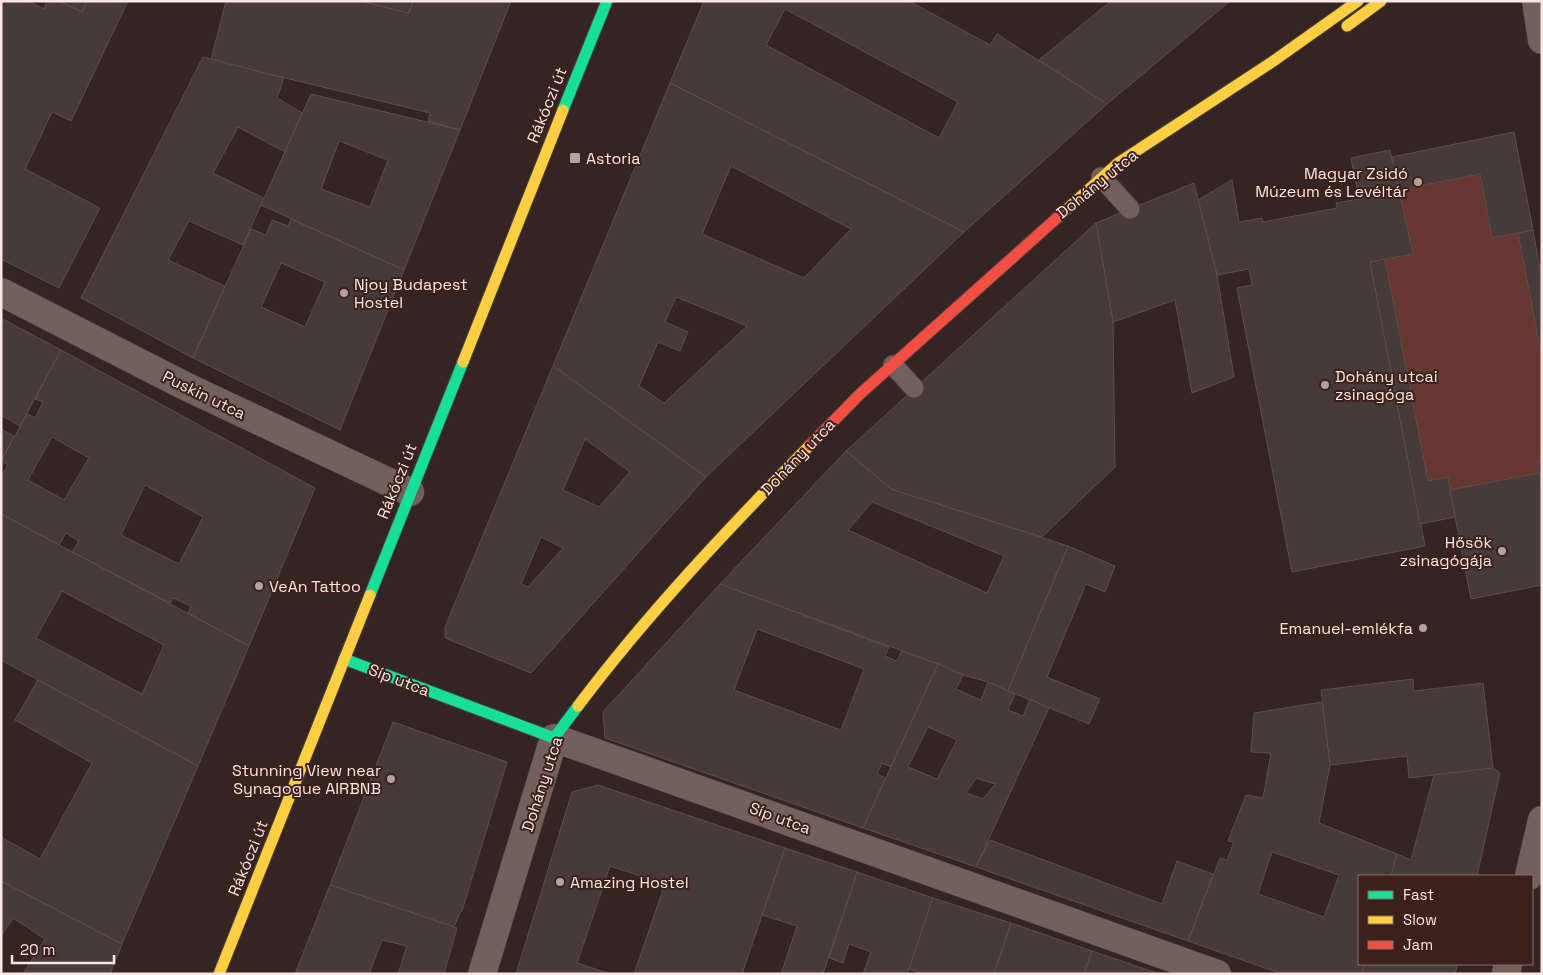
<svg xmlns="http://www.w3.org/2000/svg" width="1543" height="975" viewBox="0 0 1543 975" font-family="'Space Grotesk',sans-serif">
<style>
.green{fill:#653730}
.building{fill:#473b39;stroke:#5c4e4c;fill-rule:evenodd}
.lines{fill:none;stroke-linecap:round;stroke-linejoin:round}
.lane-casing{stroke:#4e413f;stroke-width:21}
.street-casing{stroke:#4e413f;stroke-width:29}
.fast-casing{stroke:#4e413f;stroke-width:13}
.slow-casing{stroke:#4e413f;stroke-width:13}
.jam-casing{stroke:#4e413f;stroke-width:13}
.lane{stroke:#72605d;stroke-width:19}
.street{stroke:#72605d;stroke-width:28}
.fast{stroke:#16e098;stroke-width:11}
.slow{stroke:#ffcf43;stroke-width:11}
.jam{stroke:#f24e42;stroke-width:11}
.poi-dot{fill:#b5a29f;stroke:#3c201b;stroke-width:2}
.labels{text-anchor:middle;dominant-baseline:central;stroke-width:4;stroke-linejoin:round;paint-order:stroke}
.street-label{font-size:16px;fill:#fae6e2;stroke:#3c201b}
.poi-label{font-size:16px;fill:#fae6e2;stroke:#3c201b;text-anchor:start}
</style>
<rect width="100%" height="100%" fill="#342523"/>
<polygon class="green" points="1480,174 1492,238 1518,233 1542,358 1542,461 1537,462 1539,473 1450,490 1447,477 1428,481 1385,259 1413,254 1399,190"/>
<g class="building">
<polygon points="1,1 28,1 44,9 47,1 59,1 82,12 87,1 128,1 71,121 52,112 25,169 100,208 59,288 1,259"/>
<polygon points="59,1 87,1 82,12"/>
<polygon points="226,1 360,1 409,13 413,1 511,1 460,130 428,121 430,113 211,60"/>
<polygon points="360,1 413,1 409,13"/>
<path d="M704 1H909L990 45 997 34 1107 104 964 232 670 83ZM785 9 958 102 939 138 766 45Z"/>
<polygon points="1111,1 1230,1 1107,104 1039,60"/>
<polygon points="203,57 284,78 277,98 302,113 285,152 238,127 213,173 264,198 243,245 189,221 168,260 225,286 193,358 81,298"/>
<path d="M670 83 964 232 706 477 553 366ZM731 166 851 229 804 278 702 234ZM676 297 747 326 664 403 639 386 658 342 680 351 688 332 665 322Z"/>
<path d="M311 94 460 130 404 270 261 205ZM339 141 388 160 370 207 321 189Z"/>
<polygon points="1514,132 1533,230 1492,238 1480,174 1399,190 1392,157"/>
<polygon points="1390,150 1413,254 1370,262 1425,546 1292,572 1237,288 1252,285 1249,269 1217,275 1198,200 1232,180 1239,222 1262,218 1263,222 1337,208 1336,203 1359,199 1351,158"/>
<polygon points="1194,183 1217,275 1234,377 1192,393 1175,300 1113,322 1096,223"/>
<path d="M291 219 404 270 340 430 193 358 251 229 266 235 272 220 288 226ZM281 263 325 282 305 327 261 307Z"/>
<polygon points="1096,223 1113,322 1115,467 1042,537 891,489 846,451"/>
<polygon points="1533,230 1542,280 1542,358 1518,233"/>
<polygon points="1385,259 1428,481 1448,477 1455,517 1420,524 1370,262"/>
<polygon points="1,318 61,350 20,426 1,415"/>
<path d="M61 350 315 488 249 646 188 613 191 606 173 598 170 603 72 552 79 541 66 533 59 545 1 514V495L3 491H1V472L3 473 8 465 1 461 27 414 35 418 43 402 35 399ZM52 437 89 458 64 500 28 480ZM145 485 203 517 179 564 121 535Z"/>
<path d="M553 366 706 477 531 673 445 638V627ZM585 439 630 472 599 507 563 490ZM541 537 563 548 528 587 521 584Z"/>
<polygon points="1,429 14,436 1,461"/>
<path d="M846 451 891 489 1068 546 1008 691 988 682 963 675 938 664 720 584ZM872 502 1004 556 987 593 848 530Z"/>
<polygon points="1542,461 1542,489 1537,462"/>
<polygon points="1539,473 1542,489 1542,585 1471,599 1450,490"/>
<path d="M1 514 249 646 198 766 1 660ZM62 591 164 645 142 694 36 638Z"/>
<polygon points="1068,546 1115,566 1105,592 1086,584 1047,677 1100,699 1089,724 1008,691"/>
<path d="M720 584 889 647 885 656 897 661 902 651 938 664 891 767 882 763 877 774 886 778 863 828 605 738 603 712ZM757 629 864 669 841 730 734 690Z"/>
<path d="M938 664 963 675 956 689 981 700 988 682 1015 694 1008 710 1023 716 1030 699 1049 708 976 867 863 828ZM928 727 957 740 937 779 908 767ZM976 778 995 784 983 799 966 793Z"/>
<polygon points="1413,679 1414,691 1483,683 1493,768 1409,778 1407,756 1330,765 1321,690"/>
<polygon points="38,680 198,766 122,944 1,881 1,837 40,859 92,763 15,720"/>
<path d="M1322 702 1330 765 1319 823 1397 854 1391 876H1359V964H1365L1362 974H1282L1188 941 1220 858 1227 860 1234 842 1228 841 1246 795 1263 798 1271 753 1251 752 1254 713ZM1272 852 1339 875 1324 917 1258 894Z"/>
<polygon points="393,722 507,762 462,911 460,913 454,927 330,885"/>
<polygon points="1493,768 1500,773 1477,876 1391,876 1397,854 1411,860 1434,775"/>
<polygon points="598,785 785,848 742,974 634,974 665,884 610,866 577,963 611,974 516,974 572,792"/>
<polygon points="990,840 1162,904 1177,861 1213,874 1188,941 976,867"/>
<polygon points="785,848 857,872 823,974 781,974 797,926 762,915"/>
<polygon points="857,872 933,898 907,974 863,974 871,952 849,944 843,963 829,958"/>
<polygon points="1,881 122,944 110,974 23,974 45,939 13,918 1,936"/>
<polygon points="330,885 457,928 444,974 398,974 407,946 382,940 369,974 295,974"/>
<polygon points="933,898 1011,923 994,974 923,974 909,969"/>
<polygon points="1011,923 1092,951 1084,974 994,974"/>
<polygon points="1092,951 1160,974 1084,974"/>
<polygon points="1365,964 1458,964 1455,974 1362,974"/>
</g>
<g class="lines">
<defs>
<g id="lane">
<polyline points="1101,177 1130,209"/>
<polyline points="893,365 914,388"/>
</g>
<g id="street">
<polyline points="1536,1 1542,40"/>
<polyline points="1,292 185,386 410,492"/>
<polyline points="1529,876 1542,820"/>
<polyline points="482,974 554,738 1217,974"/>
<polyline points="1506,974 1508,964"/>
</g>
<g id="fast">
<polyline points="563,110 607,1"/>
<polyline points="370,595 463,362"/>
<polyline points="344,659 554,738 578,706"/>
</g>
<g id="slow">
<polyline points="1347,26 1381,1"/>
<polyline points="1067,209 1118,163 1272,62 1358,1"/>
<polyline points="463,362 563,110"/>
<path d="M578 706C648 613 729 528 810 445"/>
<polyline points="219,974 370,595"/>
</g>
<polyline id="jam" points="810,445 860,394 1067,209"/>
</defs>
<use href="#lane" class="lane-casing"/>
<use href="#street" class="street-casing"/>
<use href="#fast" class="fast-casing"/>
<use href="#slow" class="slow-casing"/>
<use href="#jam" class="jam-casing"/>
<use href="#lane" class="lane"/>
<use href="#street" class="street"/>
<use href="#fast" class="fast"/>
<use href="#slow" class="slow"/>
<use href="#jam" class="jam"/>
</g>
<g class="poi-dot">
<rect x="569" y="152" width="12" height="12" rx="2.5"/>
<circle cx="1418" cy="182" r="5"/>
<circle cx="344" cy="293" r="5"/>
<circle cx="1325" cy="385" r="5"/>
<circle cx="1502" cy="551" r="5"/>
<circle cx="259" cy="586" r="5"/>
<circle cx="1423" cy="628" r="5"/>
<circle cx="391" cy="779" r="5"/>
<circle cx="560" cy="882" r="5"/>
</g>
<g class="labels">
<g class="street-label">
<text transform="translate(547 105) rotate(-68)">Rákóczi út</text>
<text transform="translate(1097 184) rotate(-39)">Dohány utca</text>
<text transform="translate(204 395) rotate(26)">Puskin utca</text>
<text transform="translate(798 457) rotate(-46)">Dohány utca</text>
<text transform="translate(397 481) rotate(-68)">Rákóczi út</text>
<text transform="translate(399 680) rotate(21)">Síp utca</text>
<text transform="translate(542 784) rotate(-72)">Dohány utca</text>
<text transform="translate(780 818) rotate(20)">Síp utca</text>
<text transform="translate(248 858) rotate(-68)">Rákóczi út</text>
</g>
<g class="poi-label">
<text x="586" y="158">Astoria</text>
<text x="1408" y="173" text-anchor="end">Magyar Zsidó<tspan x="1408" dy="18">Múzeum és Levéltár</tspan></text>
<text x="354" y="284">Njoy Budapest<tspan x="354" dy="18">Hostel</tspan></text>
<text x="1335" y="376">Dohány utcai<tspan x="1335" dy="18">zsinagóga</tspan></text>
<text x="1492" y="542" text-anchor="end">Hősök<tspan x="1492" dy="18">zsinagógája</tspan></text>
<text x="269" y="586">VeAn Tattoo</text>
<text x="1413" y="628" text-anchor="end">Emanuel-emlékfa</text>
<text x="381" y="770" text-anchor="end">Stunning View near<tspan x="381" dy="18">Synagogue AIRBNB</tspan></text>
<text x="570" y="882">Amazing Hostel</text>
</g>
</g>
<rect width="1543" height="975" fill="none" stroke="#fae6e2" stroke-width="5"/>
<rect x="1358" y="875" width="175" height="90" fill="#3c201b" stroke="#886f6b"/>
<rect x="1368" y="891" width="25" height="8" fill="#16e098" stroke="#886f6b"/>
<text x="1403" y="900" font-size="15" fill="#fae6e2">Fast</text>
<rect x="1368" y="916" width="25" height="8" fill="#ffcf43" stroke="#886f6b"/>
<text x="1403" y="925" font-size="15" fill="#fae6e2">Slow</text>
<rect x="1368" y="941" width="25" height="8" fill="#f24e42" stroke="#886f6b"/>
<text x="1403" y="950" font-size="15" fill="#fae6e2">Jam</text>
<path d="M12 955v8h102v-8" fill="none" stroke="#fae6e2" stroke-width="2.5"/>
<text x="20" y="955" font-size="15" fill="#fae6e2" stroke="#3c201b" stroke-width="4" paint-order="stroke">20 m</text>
</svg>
